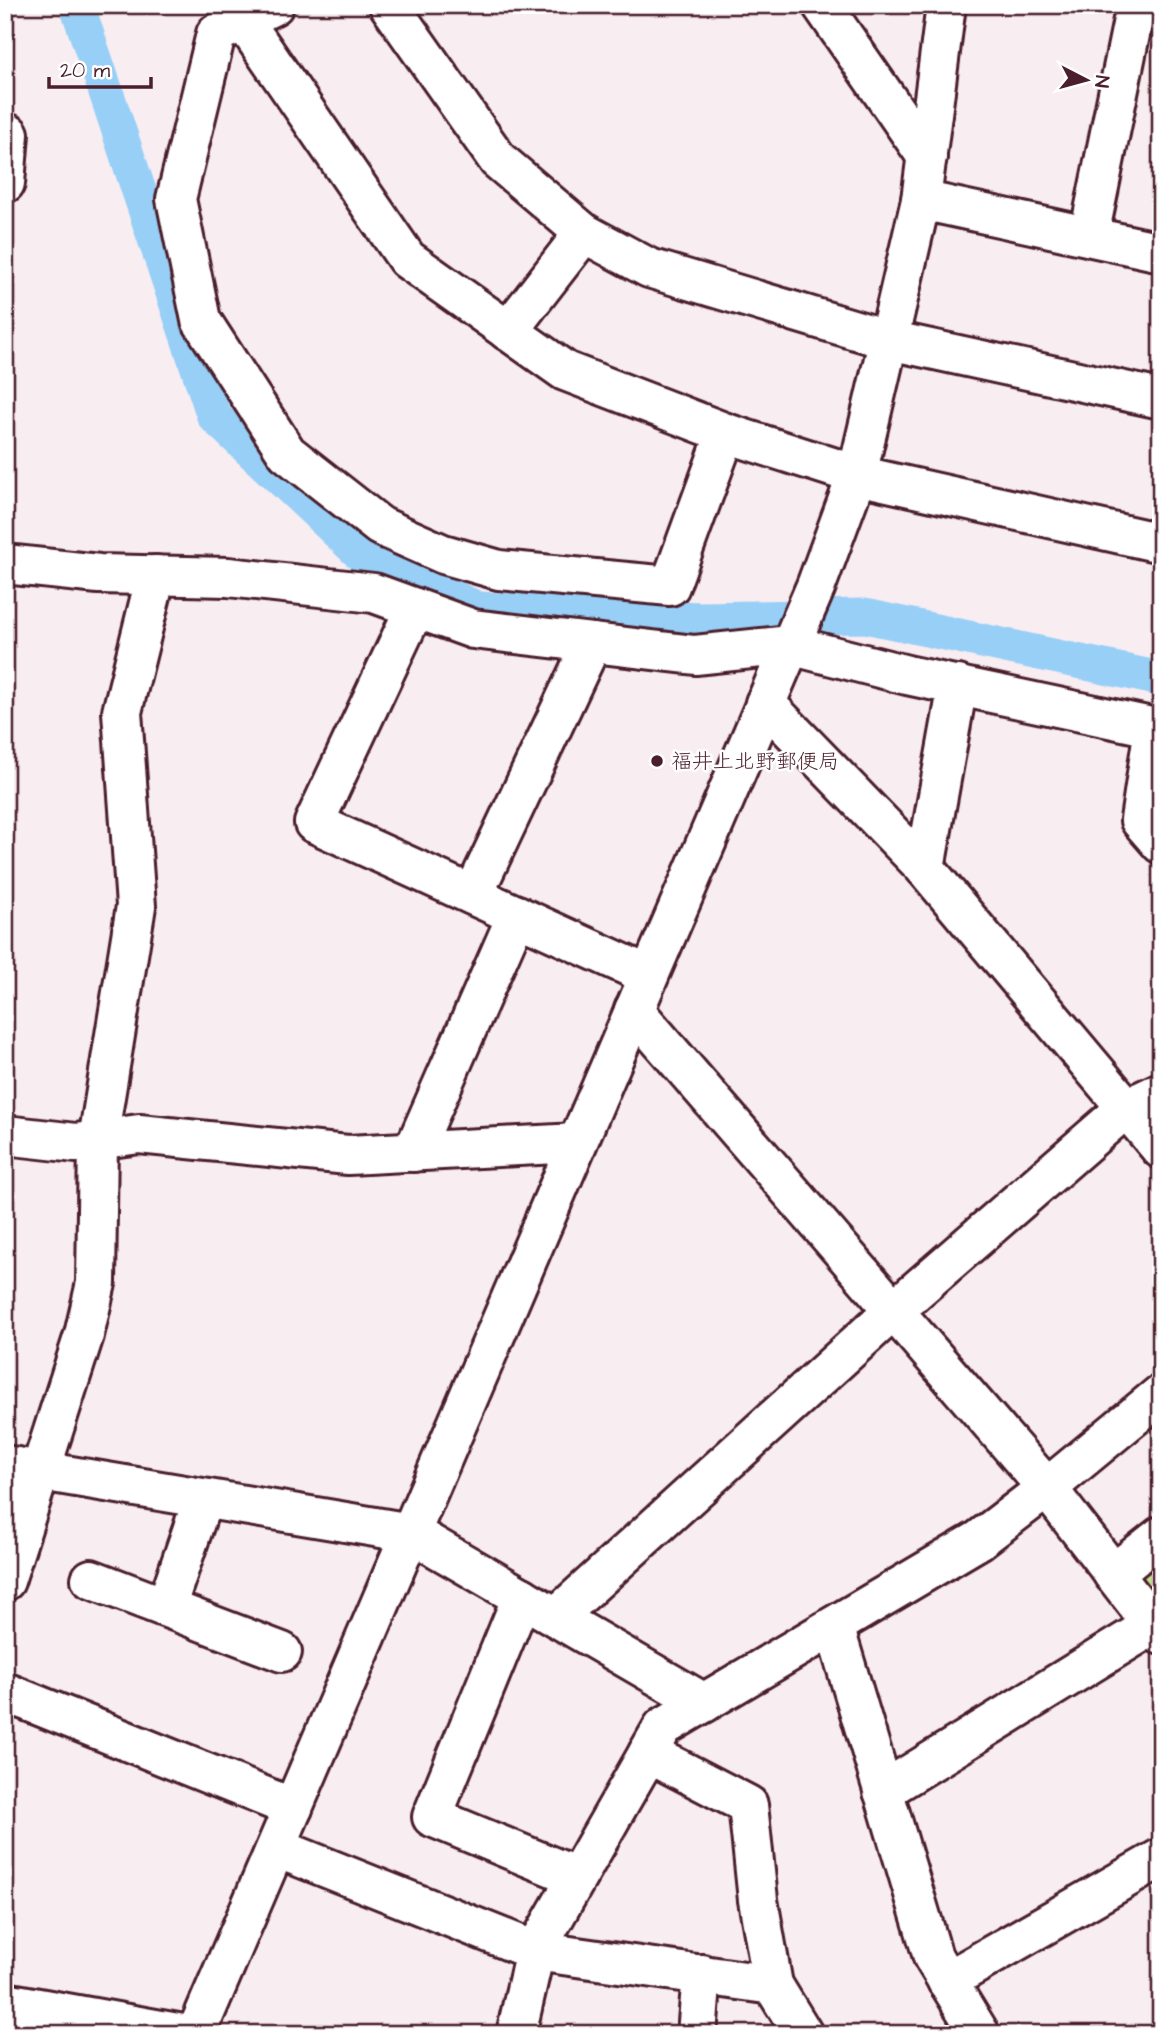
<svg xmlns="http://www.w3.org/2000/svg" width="1166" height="2039" viewBox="0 0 1166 2039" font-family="'Architects Daughter','Klee One',sans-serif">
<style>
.green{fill:#c3de95;stroke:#867e60;stroke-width:2}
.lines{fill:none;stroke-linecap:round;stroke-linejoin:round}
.canal{stroke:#98cff7;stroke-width:35}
.minor-casing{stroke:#4a1f2b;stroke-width:44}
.minor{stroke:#fff;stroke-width:38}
.poi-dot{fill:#4a1f2b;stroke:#fff;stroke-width:2.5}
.labels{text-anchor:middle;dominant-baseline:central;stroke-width:5;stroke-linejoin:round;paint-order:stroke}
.poi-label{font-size:21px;fill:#4a1f2b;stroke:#fff;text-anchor:start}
</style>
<rect width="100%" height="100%" fill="#f8edf1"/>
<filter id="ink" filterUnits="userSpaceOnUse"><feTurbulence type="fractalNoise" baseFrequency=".0143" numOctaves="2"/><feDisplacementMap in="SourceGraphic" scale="14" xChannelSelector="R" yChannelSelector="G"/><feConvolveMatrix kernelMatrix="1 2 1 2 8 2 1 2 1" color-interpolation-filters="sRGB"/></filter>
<g filter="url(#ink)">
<polygon class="green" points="1161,1536 1161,1651 1113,1574"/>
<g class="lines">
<polyline class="canal" points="77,5 214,416 364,557 478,609 700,619 865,616 1161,679"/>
<defs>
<g id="minor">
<polyline points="274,5 216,34 176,199 201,320 287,453 380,526 443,554 499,570 670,586 726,433"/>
<polyline points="389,5 498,160 584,233 649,268 889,340 1161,399"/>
<polyline points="822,5 927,157"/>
<polyline points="243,20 407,259 565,371 726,433 857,475 1161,543"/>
<polyline points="5,183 9,134"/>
<polyline points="921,200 1161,252"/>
<polyline points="1089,236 1136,5"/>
<polyline points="508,331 584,233"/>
<polyline points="5,564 99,574 228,577 374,593 473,629 695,655 790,645 907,675 1161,729"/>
<polyline points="415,608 314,823 648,975"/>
<polyline points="958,685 925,868 1161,1149"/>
<polyline points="765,703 925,868"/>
<polyline points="1154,727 1140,820 1161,844"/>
<polyline points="473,895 592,643"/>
<polyline points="634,1010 1047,1488 1161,1635"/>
<polyline points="5,1135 76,1143 139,1134 348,1155 577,1143"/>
<polyline points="413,1152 517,915"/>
<polyline points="5,1465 411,1533 704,1703"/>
<polyline points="1113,1574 1161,1536"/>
<polyline points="91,1579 282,1652"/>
<polyline points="5,1581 84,1335 96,1283 98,1140 136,906 122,712 156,575"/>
<polyline points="522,1597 432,1817 577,1877"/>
<polyline points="166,1607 203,1499"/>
<polyline points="556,1617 895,1309 1125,1109 1161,1092"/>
<polyline points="834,1626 933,1957 980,2034"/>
<polyline points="5,1692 293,1808"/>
<polyline points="648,1753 748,1805 758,1900 773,1985"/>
<polyline points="883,1791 1153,1625"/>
<polyline points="277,1848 535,1951 773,1985 803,2034"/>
<polyline points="947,1981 1161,1858"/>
<polyline points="5,2002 183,2034"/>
<polyline points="196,2034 816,586 857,475 921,200 946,5"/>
<polyline points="516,2034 535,1951 663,1727 979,1540 1047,1488 1161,1394"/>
<polyline points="697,2034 702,1974"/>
</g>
</defs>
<use href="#minor" class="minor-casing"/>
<use href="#minor" class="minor"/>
</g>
</g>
<circle class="poi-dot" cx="657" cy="761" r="7"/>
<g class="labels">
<g class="poi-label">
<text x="671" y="761">福井上北野郵便局</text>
</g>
</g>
<rect width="1166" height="2039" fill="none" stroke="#fff" stroke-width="28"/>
<rect x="14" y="14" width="1138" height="2011" fill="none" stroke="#4a1f2b" stroke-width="2.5" filter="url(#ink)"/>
<g transform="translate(1086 80) rotate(96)" stroke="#ffffff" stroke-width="5" paint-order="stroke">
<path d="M0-5L12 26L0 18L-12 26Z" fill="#4a1f2b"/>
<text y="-10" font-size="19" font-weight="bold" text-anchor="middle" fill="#4a1f2b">N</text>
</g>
<path d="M49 77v10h102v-10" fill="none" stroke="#4a1f2b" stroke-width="3.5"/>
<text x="60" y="77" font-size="21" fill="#4a1f2b" stroke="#ffffff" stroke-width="5" paint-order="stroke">20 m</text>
</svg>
